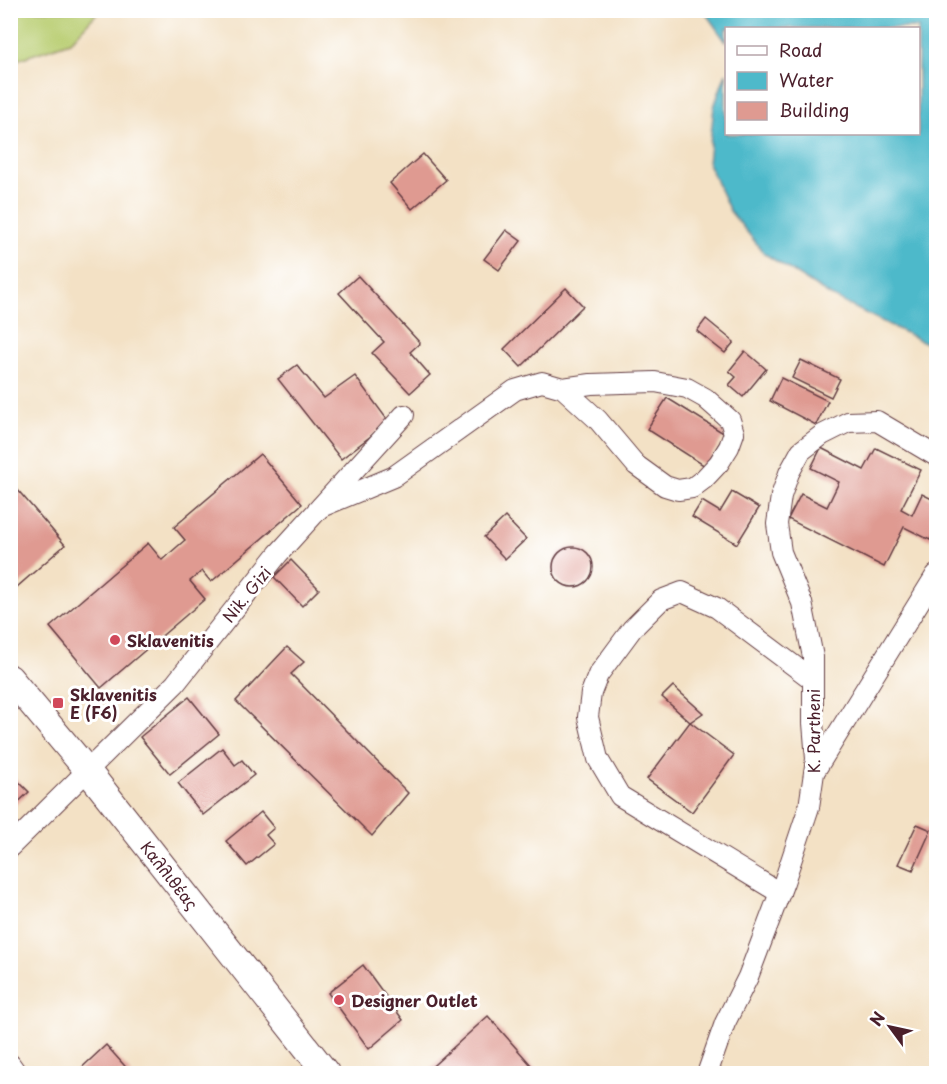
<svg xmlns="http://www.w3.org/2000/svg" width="947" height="1084" viewBox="0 0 947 1084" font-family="'Playpen Sans',sans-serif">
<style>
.green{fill:#b9ce72;stroke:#82764e;stroke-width:1.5}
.water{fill:#4eb9ca;stroke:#4c6c7a;stroke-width:1.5}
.building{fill:#df9a91}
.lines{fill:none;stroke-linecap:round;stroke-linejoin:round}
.minor-casing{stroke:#633c42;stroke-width:22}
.major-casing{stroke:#633c42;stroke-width:28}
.minor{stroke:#fff;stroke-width:20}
.major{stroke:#fff;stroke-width:26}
.poi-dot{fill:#d1495b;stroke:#fff;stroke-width:2}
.labels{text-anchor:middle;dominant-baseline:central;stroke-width:6;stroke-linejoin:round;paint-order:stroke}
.street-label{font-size:16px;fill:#4a1f2b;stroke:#fff}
.poi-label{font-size:16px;font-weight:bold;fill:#4a1f2b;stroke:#fff;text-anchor:start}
</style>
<rect width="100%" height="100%" fill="#fff"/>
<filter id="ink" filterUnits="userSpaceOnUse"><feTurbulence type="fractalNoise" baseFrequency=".0167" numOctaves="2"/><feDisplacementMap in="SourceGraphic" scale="12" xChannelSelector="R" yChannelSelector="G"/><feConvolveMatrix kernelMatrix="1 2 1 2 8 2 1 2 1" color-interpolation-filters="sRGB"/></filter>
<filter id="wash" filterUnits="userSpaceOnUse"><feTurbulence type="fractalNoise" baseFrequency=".008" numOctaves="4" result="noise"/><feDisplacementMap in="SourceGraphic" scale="24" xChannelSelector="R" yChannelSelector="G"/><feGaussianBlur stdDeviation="1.35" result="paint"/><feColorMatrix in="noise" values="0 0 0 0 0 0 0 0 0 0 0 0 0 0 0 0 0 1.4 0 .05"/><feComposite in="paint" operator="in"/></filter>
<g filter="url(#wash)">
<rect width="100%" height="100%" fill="#f3e1c5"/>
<polygon class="green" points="10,11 11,10 99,11 70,42 11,62"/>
<polygon class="water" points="704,11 936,11 936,348 831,296 765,254 730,211 708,163 714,107 726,73 726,134 918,134 918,28 726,28 726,42"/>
<g id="blocks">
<g class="building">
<polygon points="423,154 446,180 412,209 390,183"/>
<polygon points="506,230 521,241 499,270 484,259"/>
<polygon points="358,276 420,343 410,352 430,375 410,393 372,353 384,342 339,293"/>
<polygon points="566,288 583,306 521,367 504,349"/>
<polygon points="706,319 734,342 725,353 697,331"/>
<polygon points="745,351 766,369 743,397 729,385 736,377 729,371"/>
<polygon points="801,360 840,379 831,397 792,378"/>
<polygon points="297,365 324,398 355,376 389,422 341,459 278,379"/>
<polygon points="781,378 828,401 816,425 770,401"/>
<polygon points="667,398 725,434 705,466 647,429"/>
<polygon points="821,448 864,470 876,448 921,470 901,509 912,515 922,494 936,501 936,528 930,540 904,527 884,567 788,519 801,494 827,507 839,482 811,468"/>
<polygon points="260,454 302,504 211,582 202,571 190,581 205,599 101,688 50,627 148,543 162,560 185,540 174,527"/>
<polygon points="10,481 65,545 10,593"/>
<polygon points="732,492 759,508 737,544 692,517 702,501 720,512"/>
<polygon points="505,517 526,539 505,559 484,537"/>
<circle cx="573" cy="567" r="20"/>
<polygon points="291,560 319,589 302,606 274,577"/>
<polygon points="287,647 304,662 291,674 408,793 372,836 236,701"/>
<polygon points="673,686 703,713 690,722 662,697"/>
<polygon points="189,697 219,734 170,774 140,737"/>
<polygon points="690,722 734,755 692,812 647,779"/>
<polygon points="222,748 235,765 242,760 254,775 203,815 178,783"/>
<polygon points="10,773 29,792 10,810"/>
<polygon points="261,812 274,828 266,835 274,844 247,866 226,841"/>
<polygon points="917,824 931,830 913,870 898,864"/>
<polygon points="363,965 403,1020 369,1049 328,993"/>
<polygon points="488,1016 539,1074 424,1074"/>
<polygon points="106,1045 132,1074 75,1074"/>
</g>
</g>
</g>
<g filter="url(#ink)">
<use href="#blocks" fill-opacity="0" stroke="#633c42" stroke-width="1.5"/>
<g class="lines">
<defs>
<g id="minor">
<polyline points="321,507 393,477 515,390 542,382 563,388 598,420 636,465 665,486 678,490 692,488 704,479 719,463 729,447 734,433 730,420 705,398 687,388 655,382 591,384 563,388"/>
<polyline points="816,769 936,575"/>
<polyline points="10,847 175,684 278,554 404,415"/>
<polyline points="780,893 620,796 598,759 588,717 591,693 598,675 632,629 661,600 682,592 717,608 813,680"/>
<polyline points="10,1064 17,1074"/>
<polyline points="707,1074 725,1023 748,977 784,882 809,807 816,759 813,723 813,657 802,603 781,552 777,524 781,496 789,473 801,451 822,435 848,422 877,421 936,456"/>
</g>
<polyline id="major" points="10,678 87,770 327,1074"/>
</defs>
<use href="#minor" class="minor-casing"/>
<use href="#major" class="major-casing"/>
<use href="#minor" class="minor"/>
<use href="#major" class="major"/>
</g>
</g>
<g class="poi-dot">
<circle cx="115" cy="640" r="6"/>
<rect x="52" y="697" width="12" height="12" rx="3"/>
<circle cx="339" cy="1000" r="6"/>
</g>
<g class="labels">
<g class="street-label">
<text transform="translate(246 594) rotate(-51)">Nik. Gizi</text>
<text transform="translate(813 731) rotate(-90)">K. Partheni</text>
<text transform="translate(170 875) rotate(52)">Καλλιθέας</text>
</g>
<g class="poi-label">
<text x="127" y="640">Sklavenitis</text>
<text x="70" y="694">Sklavenitis<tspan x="70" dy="18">E (F6)</tspan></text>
<text x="351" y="1000">Designer Outlet</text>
</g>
</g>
<rect width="947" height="1084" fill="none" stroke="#fff" stroke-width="36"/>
<rect x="725" y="27" width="195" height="108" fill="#ffffff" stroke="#b7a5aa" stroke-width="1.5"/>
<rect x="737" y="46" width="30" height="9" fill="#ffffff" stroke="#b7a5aa" stroke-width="1.5"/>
<text x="779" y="57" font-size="18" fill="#4a1f2b">Road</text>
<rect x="737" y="72" width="30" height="18" fill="#4eb9ca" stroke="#b7a5aa" stroke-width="1.5"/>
<text x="779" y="87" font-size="18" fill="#4a1f2b">Water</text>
<rect x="737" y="102" width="30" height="18" fill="#df9a91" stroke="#b7a5aa" stroke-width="1.5"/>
<text x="779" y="117" font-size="18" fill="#4a1f2b">Building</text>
<g transform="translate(890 1027) rotate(303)" stroke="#ffffff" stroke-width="4.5" paint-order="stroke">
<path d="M0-4.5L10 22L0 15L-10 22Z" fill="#4a1f2b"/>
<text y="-9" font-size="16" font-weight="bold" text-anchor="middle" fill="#4a1f2b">N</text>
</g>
</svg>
